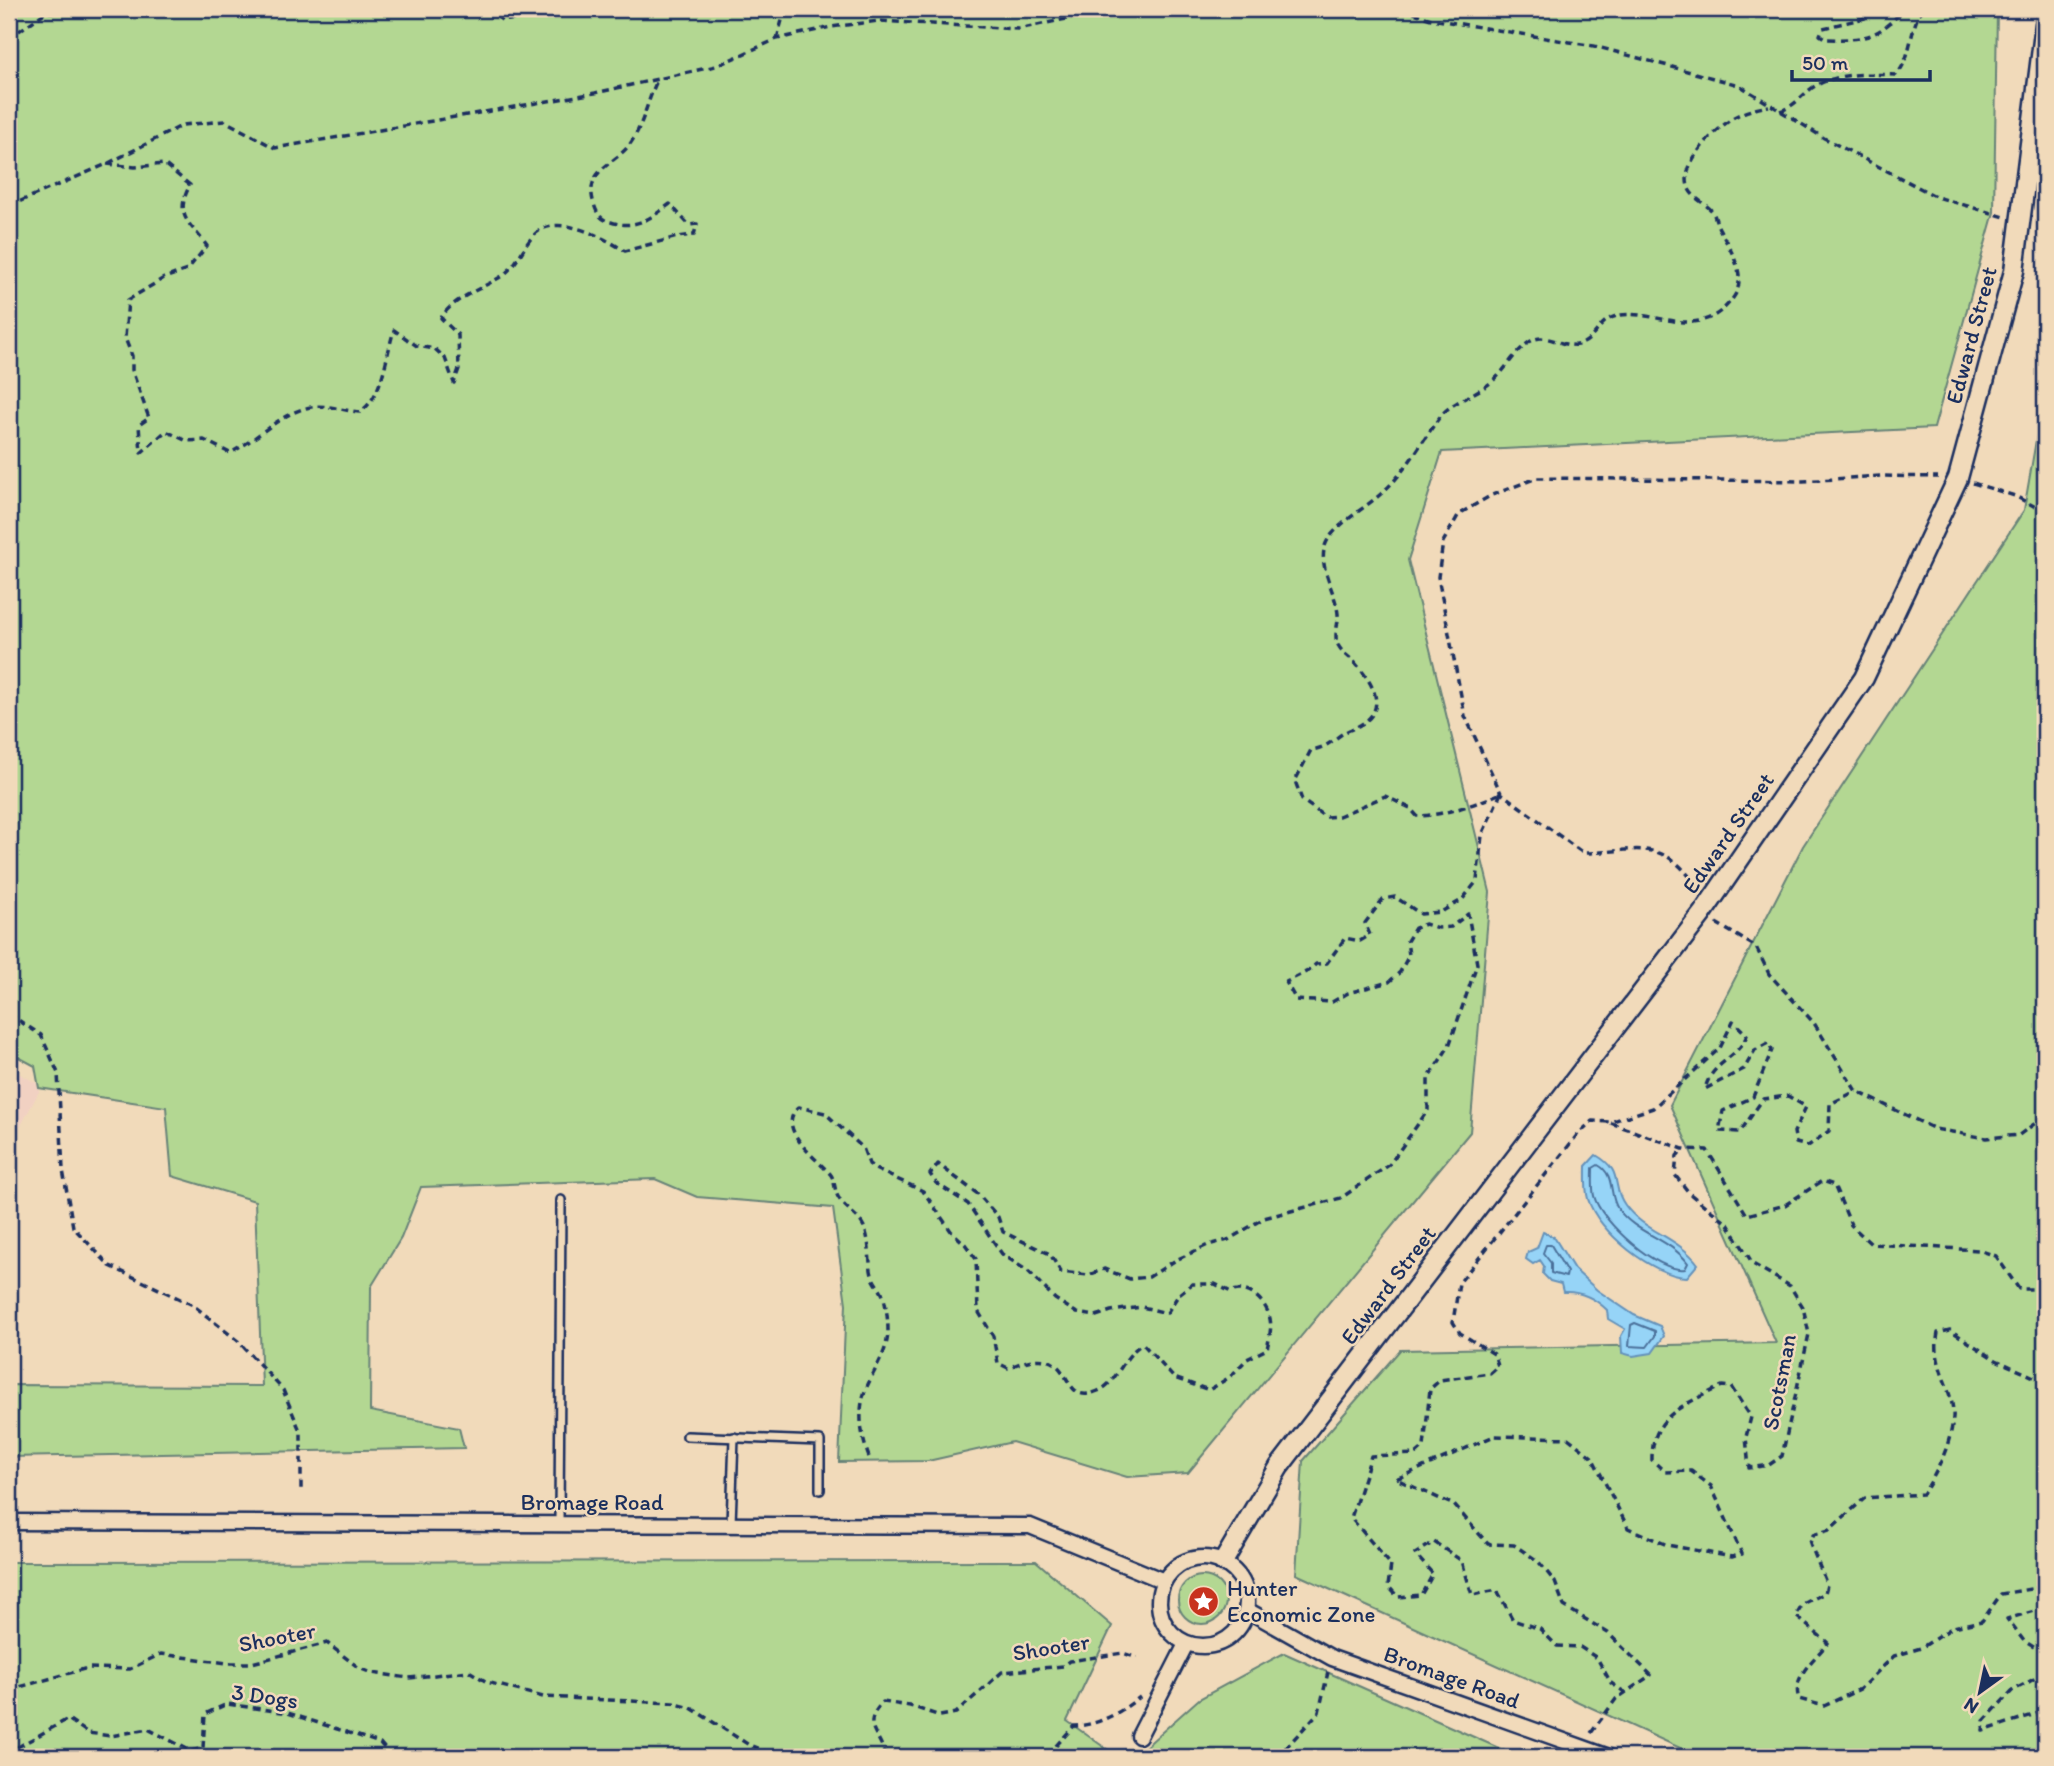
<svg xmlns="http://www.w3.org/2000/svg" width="2054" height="1766" viewBox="0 0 2054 1766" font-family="Itim,sans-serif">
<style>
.built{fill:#f1d1c2}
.green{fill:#b3d792;stroke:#678378;stroke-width:2}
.water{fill:#96d4f7;stroke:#6592ba;stroke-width:2}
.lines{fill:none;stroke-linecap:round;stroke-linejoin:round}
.shore{stroke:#4c719b;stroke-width:2}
.service-casing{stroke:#1b2f5e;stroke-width:12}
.minor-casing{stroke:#1b2f5e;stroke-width:19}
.tertiary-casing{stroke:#1b2f5e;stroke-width:23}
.path{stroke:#1b2f5e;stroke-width:3.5;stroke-dasharray:7 5;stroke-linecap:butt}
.service{stroke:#f1daba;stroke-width:7}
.minor{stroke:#f1daba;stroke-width:14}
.tertiary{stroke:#f1daba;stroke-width:18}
.labels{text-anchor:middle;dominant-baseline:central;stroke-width:5;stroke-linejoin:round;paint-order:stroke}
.street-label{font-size:23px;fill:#1b2f5e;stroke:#f1daba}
.poi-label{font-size:23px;fill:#1b2f5e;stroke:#f1daba;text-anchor:start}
</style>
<rect width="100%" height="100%" fill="#f1daba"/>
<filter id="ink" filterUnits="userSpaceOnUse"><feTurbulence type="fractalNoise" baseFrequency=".0143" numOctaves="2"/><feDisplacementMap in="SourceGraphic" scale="14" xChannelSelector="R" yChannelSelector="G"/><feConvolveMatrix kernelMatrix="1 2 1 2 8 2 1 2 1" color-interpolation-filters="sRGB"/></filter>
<g filter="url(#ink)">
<polygon class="built" points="9,1068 42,1086 9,1148"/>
<g class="green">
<polygon points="9,9 1997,9 1994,212 1934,428 1442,452 1408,560 1490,892 1470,1132 1188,1473 1127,1477 1012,1442 928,1461 839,1462 846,1304 833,1208 697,1197 655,1179 421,1187 401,1238 371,1287 370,1411 459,1428 464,1448 9,1457 9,1385 262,1386 255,1201 172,1176 166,1107 39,1088 35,1066 9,1052"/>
<polygon points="2045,388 2045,1757 1700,1757 1296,1574 1303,1461 1400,1350 1776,1343 1670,1105 1803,846 2024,510"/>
<polygon points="1036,1561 1112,1626 1067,1721 1118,1757 9,1757 9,1562"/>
<circle cx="1202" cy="1600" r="24"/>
<polygon points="1284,1653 1519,1757 1134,1757 1199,1699"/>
</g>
<g class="water">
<path d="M1596 1155C1625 1172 1610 1185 1625 1205 1644 1232 1677 1236 1698 1264L1687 1277C1653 1276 1598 1232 1588 1199 1585 1189 1586 1176 1586 1166Z"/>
<path d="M1543 1232 1554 1237 1574 1269 1597 1290 1634 1315 1660 1326 1664 1336 1652 1353 1633 1356 1622 1353 1621 1336 1625 1329 1608 1319 1607 1310C1595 1298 1581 1291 1563 1292L1561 1284 1550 1281 1543 1274 1544 1266 1540 1260 1533 1264 1526 1259 1528 1252 1537 1248Z"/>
</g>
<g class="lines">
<g class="shore">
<path d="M1598 1165C1616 1175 1608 1194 1618 1209 1636 1234 1669 1238 1688 1263L1685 1269C1658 1273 1601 1222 1594 1196 1592 1188 1593 1177 1593 1168Z"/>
<polygon points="1546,1245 1551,1245 1567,1272 1566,1277 1551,1273 1551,1263 1543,1253"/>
<polygon points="1635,1323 1655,1331 1655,1336 1647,1347 1629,1346 1631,1325"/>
</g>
<defs>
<g id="service">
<polyline points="687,1436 820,1441 820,1490"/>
<polyline points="559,1524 561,1200"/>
<polyline points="731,1524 734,1437"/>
</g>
<g id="minor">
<polyline points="9,1522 1030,1526 1164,1581"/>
<circle cx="1203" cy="1602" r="44"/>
<polyline points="1247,1610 1332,1658 1609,1757"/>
<polyline points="1139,1736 1186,1644"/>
</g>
<polyline id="tertiary" points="1223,1562 1279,1467 1702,914 1864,678 1958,478 2014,271 2045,24"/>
</defs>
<use href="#service" class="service-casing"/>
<use href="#minor" class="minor-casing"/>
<use href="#tertiary" class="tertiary-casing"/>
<g class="path">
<polyline points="487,9 503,21 535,16 549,9"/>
<polyline points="1402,9 1431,19 1594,46 1739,85 1824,138 1937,197 2005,217"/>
<path d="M1873 9 1865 18 1823 28 1820 35 1826 39C1866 40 1877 38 1904 9"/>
<polyline points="9,38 46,12 123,14 128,9"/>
<polyline points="777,39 785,9"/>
<path d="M1780 111C1796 106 1802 94 1815 86 1841 72 1868 74 1896 75 1912 59 1909 29 1922 9"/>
<path d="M107 164 135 167 164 164 190 185C173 217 191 223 207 246L187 270 164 278 128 300 125 338 132 356V370L149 418 139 425 141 453 166 431 187 441 204 440 230 453C257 440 281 412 311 407 325 404 345 411 360 412 383 397 386 355 394 330L417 346 435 349 445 358 454 383 459 369 458 335 441 318C454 297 482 289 502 276 518 265 523 245 536 233 559 213 605 238 625 251L677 237 694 235 697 224 689 225 670 204C651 218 636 230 611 222 601 220 597 214 594 204 583 170 616 164 630 144 644 124 647 100 658 79"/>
<polyline points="9,206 107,164 183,125 225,121 275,148 595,93 716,66 777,39 831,27 879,21 1018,29 1115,9"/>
<polyline points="1973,483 2015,496 2045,512"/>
<path d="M1499 794C1476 804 1442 816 1417 816L1410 808 1385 796 1339 816 1325 817 1302 800 1295 781 1311 750C1332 747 1335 735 1352 729 1388 714 1378 689 1356 664 1350 657 1343 654 1338 645 1333 635 1339 625 1338 614 1336 590 1313 561 1329 538 1343 519 1369 506 1385 490 1406 471 1422 441 1439 418 1451 401 1479 394 1495 379 1507 368 1515 351 1531 341 1546 332 1561 347 1577 345 1592 343 1597 326 1609 319 1645 300 1696 349 1733 298 1749 276 1730 250 1720 230 1716 224 1716 217 1712 211 1705 203 1694 199 1689 189 1678 163 1716 130 1734 117 1745 111 1758 108 1769 106"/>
<path d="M1698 888C1662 835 1637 852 1583 853L1501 793 1465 716 1438 577 1443 542 1459 514 1492 495 1537 478 1803 481 1881 476 1938 477"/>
<polyline points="1716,923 1756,947 1769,974 1814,1023 1856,1091 1935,1129 1986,1138 2019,1135 2045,1116"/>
<polyline points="9,1014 41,1035 58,1073 63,1170 73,1227 110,1266 193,1305 238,1341 283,1390 301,1433 301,1490"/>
<polyline points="1611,1123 1683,1149 1707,1150 1747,1215 1785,1205 1822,1181 1834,1185 1851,1225 1871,1244 1979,1250 1996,1256 2019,1289 2045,1289"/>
<path d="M2045 1382 1996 1360 1950 1330 1938 1333C1931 1368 1955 1390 1953 1418 1951 1444 1937 1473 1923 1494L1865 1498 1829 1530 1813 1535 1810 1543 1827 1585 1825 1593 1803 1604 1796 1616 1828 1643C1815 1659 1791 1677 1799 1699L1824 1706 1860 1689 1894 1656 1921 1648 1953 1627 1982 1621 2001 1594 2036 1588 2045 1590"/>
<path d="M869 1457C861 1437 857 1409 866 1389 874 1369 888 1353 888 1330 888 1320 886 1302 882 1293 879 1287 874 1282 872 1275 868 1259 871 1243 864 1227 859 1216 847 1210 840 1200 834 1193 836 1183 831 1175 820 1161 773 1128 799 1107L825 1113 863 1148 869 1164 877 1170 923 1191 951 1231 965 1244 976 1259 978 1311 993 1336 998 1363 1008 1368C1081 1335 1054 1410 1098 1391 1118 1383 1123 1354 1143 1344L1174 1378 1209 1390 1230 1377 1247 1359 1267 1349C1269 1339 1272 1328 1270 1319 1267 1302 1248 1284 1231 1292L1215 1284H1192L1179 1294 1167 1313 1142 1307 1111 1311 1096 1316 1077 1313 1055 1299 1029 1272 1002 1254 968 1204 936 1183 930 1174 938 1164 979 1195 998 1217 1003 1232 1050 1254 1061 1272 1089 1275 1104 1269 1130 1279 1149 1277 1176 1260 1208 1245 1228 1240 1264 1218 1341 1198 1389 1165 1428 1110V1079L1449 1046 1477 964 1468 914 1451 927 1438 928 1425 924 1415 928 1407 941 1409 955 1400 972 1389 982 1348 993 1332 1002 1296 1000 1286 982 1310 970 1316 964 1327 963 1345 938 1360 941 1370 935 1365 923 1383 899 1395 897 1421 914 1441 912 1462 900 1477 881 1482 835 1501 793"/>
<polyline points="2045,1608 2007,1619 2024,1641 2045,1654"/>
<polyline points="2045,1673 2012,1691 1984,1721 1983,1731 2045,1711"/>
<polyline points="9,1690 88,1668 130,1669 161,1654 227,1663 252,1663 327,1643 359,1668 372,1673 409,1678 469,1671 487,1682 543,1697 673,1703 691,1708 749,1745 781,1757"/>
<path d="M1626 1693 1611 1683 1597 1658 1580 1647 1557 1646 1540 1629 1513 1620 1497 1590 1472 1595 1462 1561 1434 1542 1415 1554 1433 1574 1421 1595 1398 1597 1388 1586 1391 1565 1351 1518 1371 1456 1416 1454 1424 1447 1430 1389 1440 1380 1490 1373 1498 1366 1494 1354 1460 1333 1453 1322 1459 1283 1578 1134 1592 1121 1610 1122 1653 1108 1720 1048 1733 1021 1747 1035C1737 1060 1712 1061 1705 1089L1744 1069 1755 1050 1768 1043 1772 1050 1753 1097 1723 1111 1719 1131 1740 1132 1763 1099 1788 1096 1806 1107 1794 1132 1796 1143 1808 1146 1829 1131 1830 1104 1856 1091"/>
<path d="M1591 1733 1616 1699 1651 1675 1608 1633 1564 1606 1555 1582 1538 1561 1514 1545 1488 1544 1454 1505 1396 1479 1494 1436 1568 1438 1592 1457 1628 1528 1667 1545 1732 1557 1742 1554 1711 1486 1691 1471 1665 1472 1652 1460C1651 1414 1687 1404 1722 1386L1731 1387 1751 1417 1746 1437 1749 1468 1769 1465 1782 1456 1809 1334 1803 1307 1790 1286 1753 1264 1728 1224 1690 1194 1675 1175 1677 1156 1683 1149"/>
<polyline points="11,1757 16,1748 68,1719 88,1733 111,1736 148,1729 191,1751 203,1748 205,1714 227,1704 288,1713 380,1743 392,1757"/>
<path d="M885 1757C881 1732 859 1727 883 1702L910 1706 940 1716 956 1713 1002 1672 1063 1666 1069 1661 1123 1653 1137 1658"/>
<path d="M1052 1757 1054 1748 1074 1726C1100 1725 1119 1713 1140 1697"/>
<polyline points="1277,1757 1319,1712 1328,1672"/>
<polyline points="1997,1757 2012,1752 2033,1757"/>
</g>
<use href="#service" class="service"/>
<use href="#minor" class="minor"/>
<use href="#tertiary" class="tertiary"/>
</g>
</g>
<defs>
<symbol id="sight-disc" viewBox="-11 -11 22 22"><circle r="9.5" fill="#c8321e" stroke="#f1daba"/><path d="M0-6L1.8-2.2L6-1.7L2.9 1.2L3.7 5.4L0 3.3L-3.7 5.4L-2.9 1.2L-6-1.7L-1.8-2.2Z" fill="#fff"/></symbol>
</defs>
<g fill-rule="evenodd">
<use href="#sight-disc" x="1186" y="1584" width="35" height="35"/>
</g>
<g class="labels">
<g class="street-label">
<text transform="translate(1971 335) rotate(-75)">Edward Street</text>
<text transform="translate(1728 833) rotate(-55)">Edward Street</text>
<text transform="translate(1388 1285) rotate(-53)">Edward Street</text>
<text transform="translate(1779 1382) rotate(-79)">Scotsman</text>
<text x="592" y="1502">Bromage Road</text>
<text transform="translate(277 1637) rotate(-11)">Shooter</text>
<text transform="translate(1051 1647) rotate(-9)">Shooter</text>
<text transform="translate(1452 1677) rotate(20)">Bromage Road</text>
<text transform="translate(265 1696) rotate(8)">3 Dogs</text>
</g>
<g class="poi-label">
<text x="1227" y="1588">Hunter<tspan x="1227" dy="26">Economic Zone</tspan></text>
</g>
</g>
<rect width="2054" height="1766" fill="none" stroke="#f1daba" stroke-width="35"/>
<rect x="18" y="18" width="2019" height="1731" fill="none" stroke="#1b2f5e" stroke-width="2.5" filter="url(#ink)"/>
<g transform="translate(1980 1692) rotate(213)" stroke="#f1daba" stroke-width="5" paint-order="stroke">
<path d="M0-5L12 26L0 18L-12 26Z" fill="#1b2f5e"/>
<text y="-10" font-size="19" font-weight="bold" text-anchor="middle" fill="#1b2f5e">N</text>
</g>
<path d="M1792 70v10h138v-10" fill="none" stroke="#1b2f5e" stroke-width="3.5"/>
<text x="1802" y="70" font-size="21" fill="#1b2f5e" stroke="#f1daba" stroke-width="5" paint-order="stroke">50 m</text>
</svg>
